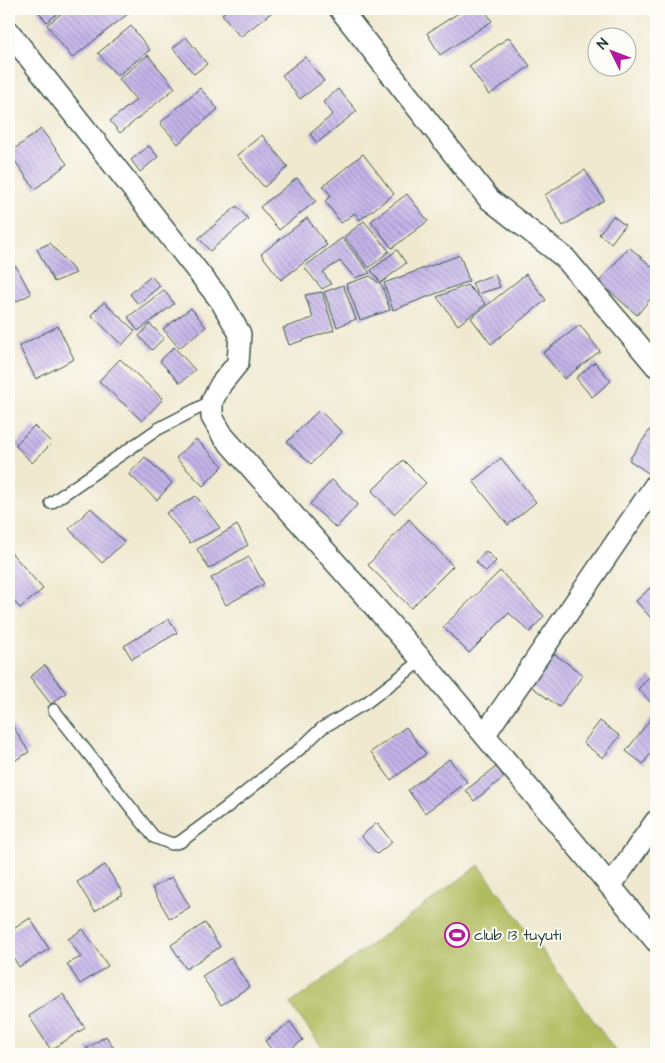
<svg xmlns="http://www.w3.org/2000/svg" width="665" height="1063" viewBox="0 0 665 1063" font-family="'Architects Daughter',sans-serif">
<style>
.green{fill:#b0bb5d;stroke:#687c48}
.building{fill:url(#building-back-hatch)}
.lines{fill:none;stroke-linecap:round;stroke-linejoin:round}
.lane-casing{stroke:#3e574b;stroke-width:14}
.street-casing{stroke:#3e574b;stroke-width:24}
.lane{stroke:#fff;stroke-width:11}
.street{stroke:#fff;stroke-width:21}
.labels{text-anchor:middle;dominant-baseline:central;stroke-width:4;stroke-linejoin:round;paint-order:stroke}
.poi-label{font-size:15px;fill:#1f3d34;stroke:#fdfcf7;text-anchor:start}
</style>
<defs>
<pattern id="building-back-hatch" width="6" height="6" patternUnits="userSpaceOnUse" patternTransform="scale(1.25)"><rect width="6" height="6" fill="#c4b3e9"/><path d="M-1 5l2 2M0 0l6 6M5-1l2 2" fill="none" stroke="#9f93be"/></pattern>
</defs>
<rect width="100%" height="100%" fill="#fdfcf7"/>
<filter id="ink" filterUnits="userSpaceOnUse"><feTurbulence type="fractalNoise" baseFrequency=".02" numOctaves="2"/><feDisplacementMap in="SourceGraphic" scale="10" xChannelSelector="R" yChannelSelector="G"/><feConvolveMatrix kernelMatrix="1 2 1 2 8 2 1 2 1" color-interpolation-filters="sRGB"/></filter>
<filter id="wash" filterUnits="userSpaceOnUse"><feTurbulence type="fractalNoise" baseFrequency=".0096" numOctaves="4" result="noise"/><feDisplacementMap in="SourceGraphic" scale="20" xChannelSelector="R" yChannelSelector="G"/><feGaussianBlur stdDeviation="1.12" result="paint"/><feColorMatrix in="noise" values="0 0 0 0 0 0 0 0 0 0 0 0 0 0 0 0 0 1.4 0 .05"/><feComposite in="paint" operator="in"/></filter>
<g filter="url(#wash)">
<rect width="100%" height="100%" fill="#f0e9d0"/>
<polygon class="green" points="479,865 618,1054 327,1054 290,1004"/>
<g id="blocks">
<g class="building">
<polygon points="36,9 63,9 47,22"/>
<polygon points="67,9 134,9 72,58 47,25"/>
<polygon points="228,9 276,9 240,37 222,14"/>
<polygon points="465,9 484,9 492,21 440,55 427,33"/>
<polygon points="131,26 150,50 117,76 98,53"/>
<polygon points="186,37 207,64 194,74 173,48"/>
<polygon points="509,37 530,66 489,95 469,66"/>
<polygon points="148,55 175,88 120,133 110,121 136,100 119,79"/>
<polygon points="305,57 324,81 300,99 282,75"/>
<polygon points="200,88 218,109 178,144 160,123"/>
<polygon points="338,89 357,111 317,143 310,134 333,114 323,102"/>
<polygon points="41,129 67,164 35,189 9,153"/>
<polygon points="262,135 288,167 264,187 237,155"/>
<polygon points="149,146 158,157 140,172 131,160"/>
<polygon points="363,154 394,194 360,220 355,213 341,223 325,201 331,196 323,186"/>
<polygon points="585,170 604,200 563,226 545,195"/>
<polygon points="297,178 316,201 279,230 260,207"/>
<polygon points="407,194 428,221 392,248 371,221"/>
<polygon points="237,206 248,219 210,251 199,238"/>
<polygon points="613,216 625,225 611,243 599,234"/>
<polygon points="307,218 327,245 281,280 261,254"/>
<polygon points="364,221 389,251 369,268 344,237"/>
<polygon points="342,238 370,273 355,278 340,261 323,272 331,284 322,289 304,267"/>
<polygon points="50,243 76,273 54,282 37,249"/>
<polygon points="629,247 656,270 656,292 637,315 599,282"/>
<polygon points="397,250 406,263 381,283 371,270"/>
<polygon points="460,255 469,281 393,310 384,283"/>
<polygon points="16,266 31,294 9,305 9,269"/>
<polygon points="495,274 500,287 478,294 472,283"/>
<polygon points="526,274 546,300 491,344 471,318"/>
<polygon points="151,276 160,286 138,304 130,294"/>
<polygon points="370,276 382,285 390,310 360,320 346,284"/>
<polygon points="343,285 356,319 337,327 324,292"/>
<polygon points="467,285 486,304 458,325 437,297"/>
<polygon points="164,290 174,304 138,331 128,317"/>
<polygon points="322,292 334,330 289,345 283,328 313,318 305,295"/>
<polygon points="104,302 135,331 122,345 91,315"/>
<polygon points="191,308 206,327 179,348 163,329"/>
<polygon points="150,324 164,338 152,350 139,336"/>
<polygon points="580,325 600,351 564,379 543,353"/>
<polygon points="58,326 74,359 36,379 19,346"/>
<polygon points="174,347 195,370 180,383 160,361"/>
<polygon points="120,359 163,399 142,421 99,381"/>
<polygon points="595,362 611,381 592,397 576,378"/>
<polygon points="319,410 342,432 311,464 287,442"/>
<polygon points="656,421 656,468 651,475 629,460"/>
<polygon points="34,426 52,443 32,463 15,445"/>
<polygon points="196,439 223,466 203,486 176,458"/>
<polygon points="145,457 172,483 157,500 129,474"/>
<polygon points="501,458 536,502 508,525 473,481"/>
<polygon points="403,460 426,483 394,514 372,491"/>
<polygon points="332,480 358,504 336,528 310,504"/>
<polygon points="196,496 220,528 190,543 166,513"/>
<polygon points="91,508 124,542 102,563 69,529"/>
<polygon points="409,519 453,566 411,608 368,565"/>
<polygon points="237,525 248,545 209,569 197,549"/>
<polygon points="9,550 43,589 20,608 9,595"/>
<polygon points="486,551 496,561 486,572 476,562"/>
<polygon points="249,557 264,584 226,605 211,578"/>
<polygon points="500,571 544,616 530,632 509,613 469,653 443,627"/>
<polygon points="651,587 656,593 656,624 636,601"/>
<polygon points="169,619 177,633 132,659 124,646"/>
<polygon points="548,649 583,675 559,707 524,681"/>
<polygon points="45,665 66,693 51,704 30,677"/>
<polygon points="649,677 656,684 656,708 638,689"/>
<polygon points="656,712 656,746 643,764 626,751"/>
<polygon points="9,720 29,752 9,764"/>
<polygon points="600,721 620,736 603,758 583,743"/>
<polygon points="406,727 426,754 391,780 371,752"/>
<polygon points="449,759 467,782 425,813 408,790"/>
<polygon points="496,767 504,777 474,801 466,790"/>
<polygon points="377,823 392,842 377,854 361,836"/>
<polygon points="105,865 123,894 95,911 77,882"/>
<polygon points="172,877 190,907 170,919 152,888"/>
<polygon points="30,918 49,949 19,967 9,950 9,932"/>
<polygon points="205,923 220,947 186,969 171,945"/>
<polygon points="83,929 108,966 80,984 67,964 81,957 68,939"/>
<polygon points="231,958 249,987 221,1005 202,976"/>
<polygon points="63,994 85,1028 51,1050 29,1016"/>
<polygon points="290,1022 303,1040 284,1054 275,1054 265,1041"/>
<polygon points="106,1036 117,1054 89,1054 86,1049"/>
</g>
</g>
</g>
<g filter="url(#ink)">
<use href="#blocks" fill-opacity="0" stroke="#3e574b" stroke-width="1"/>
<g class="lines">
<defs>
<g id="lane">
<polyline points="51,503 158,429 212,401"/>
<polyline points="54,710 154,837 172,844 180,842 222,811 301,748 322,728 366,703 422,660"/>
</g>
<g id="street">
<polyline points="340,9 489,199 565,258 656,366"/>
<polyline points="9,32 221,301 240,334 238,363 221,384 212,401 212,417 223,436 422,660 656,941"/>
<polyline points="485,734 656,484"/>
<polyline points="611,885 656,821"/>
</g>
</defs>
<use href="#lane" class="lane-casing"/>
<use href="#street" class="street-casing"/>
<use href="#lane" class="lane"/>
<use href="#street" class="street"/>
</g>
</g>
<defs>
<symbol id="stadium-ring" viewBox="-11 -11 22 22"><circle r="9.5" fill="#fdfcf7" stroke="#b5179e" stroke-width="1.5"/><path d="M0-5a6.5 5 0 1 0 0 10a6.5 5 0 1 0 0-10ZM-3.5-1.8h7v3.6h-7Z" fill="#b5179e"/></symbol>
</defs>
<g fill-rule="evenodd">
<use href="#stadium-ring" x="443" y="921" width="28" height="28"/>
</g>
<g class="labels">
<g class="poi-label">
<text x="474" y="935">club 13 tuyuti</text>
</g>
</g>
<rect width="665" height="1063" fill="none" stroke="#fdfcf7" stroke-width="30"/>
<g transform="translate(612 52) rotate(312)"><circle r="24" fill="#fdfcf7" stroke="#a4b0a9"/>
<path d="M0-4L9 19L0 12L-9 19Z" fill="#b5179e"/>
<text y="-8" font-size="14" font-weight="bold" text-anchor="middle" fill="#1f3d34">N</text>
</g>
</svg>
